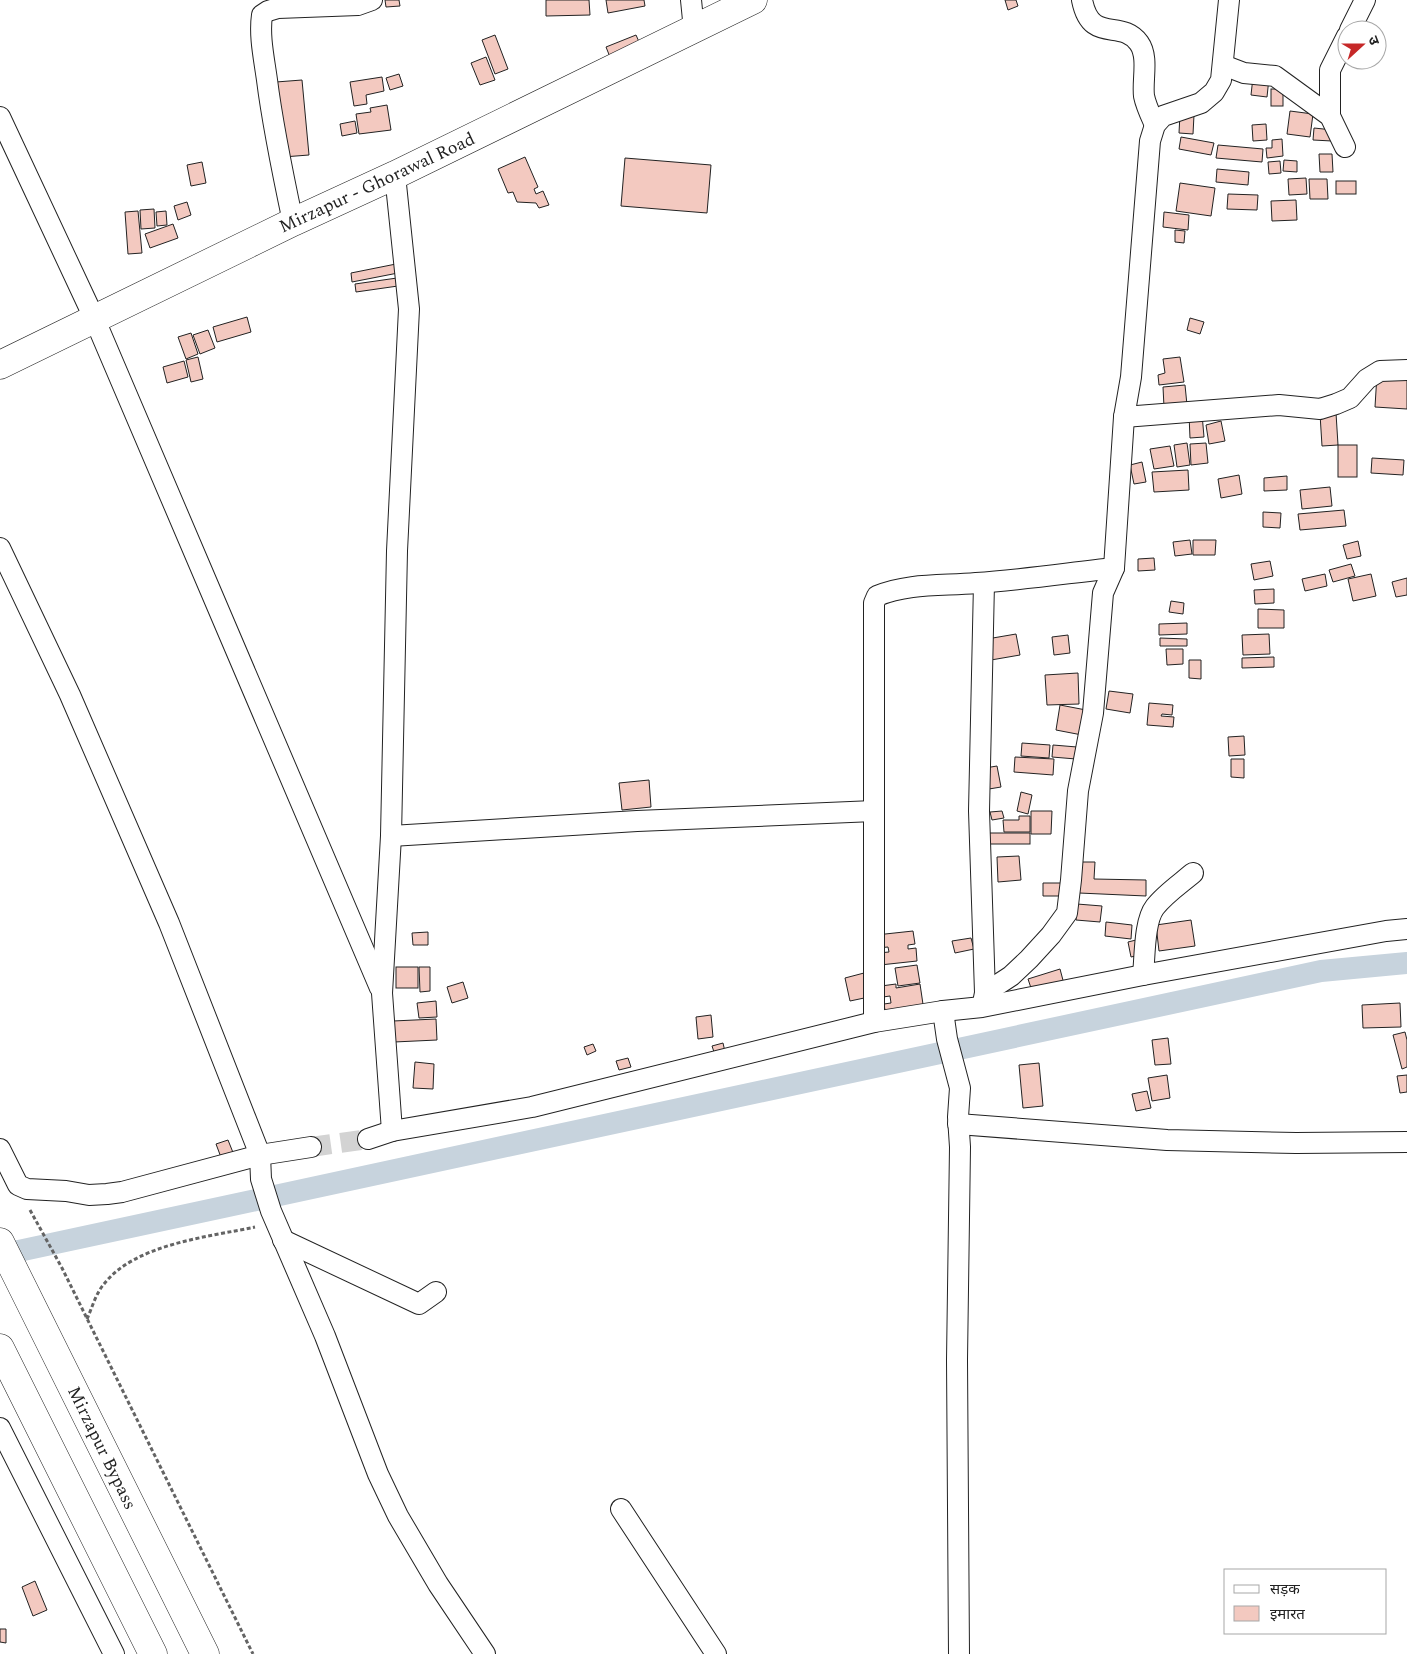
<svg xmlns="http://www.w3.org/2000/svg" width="1407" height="1654" viewBox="0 0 1407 1654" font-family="Spectral,'Noto Sans Devanagari',serif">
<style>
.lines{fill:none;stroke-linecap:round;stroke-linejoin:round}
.canal{stroke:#c7d3dd;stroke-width:22}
.building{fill:#f3c9c0;stroke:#222}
.minor-tunnel{stroke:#d3d3d3;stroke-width:20;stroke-dasharray:20 10;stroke-linecap:butt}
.minor-casing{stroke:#222;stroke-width:22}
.primary-casing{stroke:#222;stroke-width:29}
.trunk-casing{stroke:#222;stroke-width:29}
.path{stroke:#646464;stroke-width:3;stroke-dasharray:4 2.5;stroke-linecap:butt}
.minor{stroke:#fff;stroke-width:20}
.primary{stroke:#fff;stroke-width:28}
.trunk{stroke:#fff;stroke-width:28}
.labels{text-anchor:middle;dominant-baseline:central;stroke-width:4;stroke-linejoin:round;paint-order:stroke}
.street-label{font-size:18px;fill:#222;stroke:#fff}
</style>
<rect width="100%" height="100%" fill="#fff"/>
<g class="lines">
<polyline class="canal" points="0,1255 1321,971 1407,963"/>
</g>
<g class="building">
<polygon points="385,0 399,0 400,6 386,7"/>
<polygon points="546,0 589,0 590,15 546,16"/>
<polygon points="606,0 644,0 645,6 608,13"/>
<polygon points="1005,0 1016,0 1018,6 1008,10"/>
<polygon points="495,35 508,69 495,74 482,40"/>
<polygon points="636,35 640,44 610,57 606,47"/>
<polygon points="486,57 495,80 480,85 471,63"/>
<polygon points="399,74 403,86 390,90 386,78"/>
<polygon points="382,77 384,91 366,95 367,104 354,106 350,82"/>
<polygon points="1253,77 1269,78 1267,97 1251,95"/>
<polygon points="302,80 309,155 283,157 276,82"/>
<rect x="1271" y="89" width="12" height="17"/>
<polygon points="387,105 391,130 359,134 356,114 371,112 370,108"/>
<polygon points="1290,111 1313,114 1310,137 1287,134"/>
<polygon points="1180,114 1194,115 1193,134 1179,133"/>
<polygon points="355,121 357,133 342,136 340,124"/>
<polygon points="1266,124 1267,140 1253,141 1252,125"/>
<polygon points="1314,128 1333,130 1332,141 1313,140"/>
<polygon points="1181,137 1214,143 1211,155 1179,149"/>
<polygon points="1282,139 1283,156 1267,158 1266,148 1272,148 1272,140"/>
<polygon points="1218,145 1263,149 1262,162 1216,158"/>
<polygon points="1319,154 1332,154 1333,172 1320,172"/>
<polygon points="525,157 538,187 534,189 536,194 543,191 549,205 539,208 536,203 517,202 513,192 508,193 498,169"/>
<polygon points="625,158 711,165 707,213 621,206"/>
<polygon points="1284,160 1297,161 1297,172 1283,171"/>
<polygon points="1280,161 1281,173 1269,174 1268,162"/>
<polygon points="202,162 206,183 191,186 187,165"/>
<polygon points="1217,169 1249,172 1248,185 1216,182"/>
<polygon points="1306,178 1307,194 1289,195 1288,179"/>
<polygon points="1309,179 1327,179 1328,199 1310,199"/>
<rect x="1336" y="181" width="20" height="13"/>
<polygon points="1180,183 1215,188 1211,216 1176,211"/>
<polygon points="1228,194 1258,195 1257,210 1227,209"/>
<polygon points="1296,200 1297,220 1272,221 1271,201"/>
<polygon points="187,202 191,215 178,220 174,206"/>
<polygon points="154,209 155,228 141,229 140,210"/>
<polygon points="138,211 142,253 128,254 125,212"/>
<polygon points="166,211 167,225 157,226 156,212"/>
<polygon points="1164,212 1189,215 1188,230 1163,227"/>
<polygon points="173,224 178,238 150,248 145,234"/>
<polygon points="1175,230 1185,231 1184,243 1175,242"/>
<polygon points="396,264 398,273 352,282 351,273"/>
<polygon points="397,278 398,286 356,292 355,284"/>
<polygon points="247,317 251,332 217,342 213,327"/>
<polygon points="1190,318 1204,322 1200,334 1187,330"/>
<polygon points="208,330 215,348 200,354 193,335"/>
<polygon points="191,333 198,354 186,359 178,337"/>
<polygon points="198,357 203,379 191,382 186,360"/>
<polygon points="1180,357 1184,382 1159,385 1158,375 1165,373 1163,359"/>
<polygon points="184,361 188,377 167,383 163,367"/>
<polygon points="1377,374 1407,376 1407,409 1375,407"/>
<polygon points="1185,385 1187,405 1164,407 1163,387"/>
<polygon points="1336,413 1338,445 1322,446 1320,414"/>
<polygon points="1202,414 1204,437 1190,438 1189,415"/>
<polygon points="1221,421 1225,441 1209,444 1206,425"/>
<polygon points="1187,443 1190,465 1177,467 1174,445"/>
<polygon points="1206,443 1208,463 1191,465 1190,444"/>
<rect x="1338" y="445" width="19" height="32"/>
<polygon points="1170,446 1174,466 1154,469 1150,449"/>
<polygon points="1372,458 1404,460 1403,475 1371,473"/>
<polygon points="1142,462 1146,482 1134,484 1130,465"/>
<polygon points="1188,470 1189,490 1154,492 1152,472"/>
<polygon points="1239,475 1242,494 1221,498 1218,479"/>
<polygon points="1287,476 1287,490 1264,491 1264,478"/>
<polygon points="1330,487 1332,506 1302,509 1300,490"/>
<polygon points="1344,510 1346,526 1300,530 1298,514"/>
<polygon points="1263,512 1281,513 1280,528 1263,527"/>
<polygon points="1190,540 1192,554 1175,556 1173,542"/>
<polygon points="1193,540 1216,540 1215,555 1193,555"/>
<polygon points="1358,541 1361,556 1347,559 1343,545"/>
<polygon points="1154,558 1155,570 1138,571 1138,559"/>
<polygon points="1270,561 1273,576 1254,580 1251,564"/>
<polygon points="1351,564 1355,576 1333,582 1329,570"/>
<polygon points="1325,574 1327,586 1305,591 1302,579"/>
<polygon points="1371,574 1376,596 1353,601 1348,579"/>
<polygon points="1407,578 1407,595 1396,597 1392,582"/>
<polygon points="1274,589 1274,603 1255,604 1254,590"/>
<polygon points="1171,601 1184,603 1183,614 1169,612"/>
<polygon points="1258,609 1284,610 1284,628 1258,628"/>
<polygon points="1187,623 1187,634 1159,635 1159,624"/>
<polygon points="1016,634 1020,655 991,660 987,639"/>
<polygon points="1269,634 1270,654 1243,655 1242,635"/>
<polygon points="1068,635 1070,653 1054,655 1052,637"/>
<polygon points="1160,638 1187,639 1187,646 1160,646"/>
<polygon points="1166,649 1183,649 1183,664 1167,665"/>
<polygon points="1274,657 1274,667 1242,668 1242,658"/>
<polygon points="1189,660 1201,660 1201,679 1189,678"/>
<polygon points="1078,673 1079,704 1047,705 1045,675"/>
<polygon points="1109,691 1133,694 1130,713 1106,709"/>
<polygon points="1149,703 1173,705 1172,715 1162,714 1161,716 1174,717 1173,727 1147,725"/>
<polygon points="1060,705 1086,710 1082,735 1056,730"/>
<polygon points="1244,736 1245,755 1229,756 1228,737"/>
<polygon points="1022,743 1050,745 1049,758 1021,756"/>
<polygon points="1053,745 1077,747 1076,759 1052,757"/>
<polygon points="1015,757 1054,759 1053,775 1014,772"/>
<polygon points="1231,759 1244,759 1244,778 1231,777"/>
<polygon points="997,766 1001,787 989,789 985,768"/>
<polygon points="649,780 651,807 622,810 619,783"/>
<polygon points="1021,792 1032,795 1028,814 1017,811"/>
<polygon points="1002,811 1004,818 992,820 990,812"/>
<polygon points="1031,811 1052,811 1051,834 1031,834"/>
<polygon points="1019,816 1030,816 1030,832 1004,832 1003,820 1019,820"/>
<rect x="984" y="833" width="46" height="11"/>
<polygon points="1019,856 1021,880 998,882 997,857"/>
<polygon points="1080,862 1095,862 1094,879 1146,880 1146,896 1079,893"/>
<polygon points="1043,883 1064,883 1065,896 1043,896"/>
<polygon points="1077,904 1102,906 1100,922 1076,920"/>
<polygon points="1191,920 1195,946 1159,951 1156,925"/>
<polygon points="1106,922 1132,925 1131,939 1105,936"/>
<polygon points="913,931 915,944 908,945 908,949 916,948 917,961 880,965 878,953 889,952 888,947 877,948 876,935"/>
<polygon points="428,932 428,945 413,945 412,933"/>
<polygon points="971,938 974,949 955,953 952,941"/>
<polygon points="1140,939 1144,954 1131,957 1128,942"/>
<polygon points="917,965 920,983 898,986 895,968"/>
<rect x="396" y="967" width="22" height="21"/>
<polygon points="419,967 430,967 430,991 420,992"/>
<polygon points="1060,969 1064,984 1033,994 1028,979"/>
<polygon points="864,973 869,997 850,1001 845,978"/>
<polygon points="463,982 468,998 452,1003 447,987"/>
<polygon points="896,984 896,988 920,984 924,1011 886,1017 884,1004 891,1003 890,996 883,997 881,986"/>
<polygon points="436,1001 437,1017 419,1018 417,1003"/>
<polygon points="1400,1003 1401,1027 1363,1028 1362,1005"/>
<polygon points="711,1015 713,1037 698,1039 696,1017"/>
<polygon points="436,1019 437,1040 394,1042 393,1021"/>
<polygon points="1405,1032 1407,1040 1407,1067 1402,1069 1393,1035"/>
<polygon points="1168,1038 1171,1064 1155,1065 1152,1040"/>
<polygon points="723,1043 726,1056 716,1058 712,1046"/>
<polygon points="593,1044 596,1051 587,1055 584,1047"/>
<polygon points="628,1058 631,1067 619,1070 616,1061"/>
<polygon points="415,1062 434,1064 433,1089 413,1088"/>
<polygon points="1039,1063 1043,1106 1023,1108 1019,1065"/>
<polygon points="1167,1075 1170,1098 1152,1101 1148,1078"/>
<polygon points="1407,1075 1407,1092 1400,1093 1397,1076"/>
<polygon points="1147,1091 1151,1108 1136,1111 1132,1094"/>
<polygon points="228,1140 234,1155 222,1160 216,1144"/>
<polygon points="35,1581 47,1610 33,1616 22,1587"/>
<polygon points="0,1629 6,1629 6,1643 0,1642"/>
</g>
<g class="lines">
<polyline class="minor-tunnel" points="311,1147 368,1139"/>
<defs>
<g id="minor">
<polyline points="691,0 694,30"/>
<path d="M1082 0C1091 45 1121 18 1139 43 1149 57 1142 80 1144 96 1146 106 1151 116 1155 125"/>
<polyline points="1350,30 1365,0"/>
<polyline points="1223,65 1244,73 1275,76 1330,116 1345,147"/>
<polyline points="1330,116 1330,70 1347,36"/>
<polyline points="0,117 95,320 380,988"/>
<path d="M293 222C283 175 273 128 267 80 264 58 259 36 262 15L268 11 278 8 358 5 372 0"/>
<polyline points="1124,417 1279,405 1320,409 1336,404 1350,398 1367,379 1380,371 1407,370"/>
<polyline points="0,548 70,695 169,923 260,1155 261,1179 271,1211 325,1336 378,1474 398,1516 438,1584 485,1654"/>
<polyline points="391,836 637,821 874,811"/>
<path d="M1143 975C1145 957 1144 921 1155 907 1165 894 1180 884 1193 873"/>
<polyline points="985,993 1011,976 1029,959 1051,935 1067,913 1071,880 1078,791 1093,713 1103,593 1114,568 1124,417 1131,377 1150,141 1155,125 1163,116 1201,103 1214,92 1221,80 1229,0"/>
<polyline points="983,1003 985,993 979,811 984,583"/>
<polyline points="943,1011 947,1039 960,1088 958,1117 960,1147 957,1360 959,1654"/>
<path d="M874 1022V603L877 596C908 583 943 586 976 583 1022 580 1068 573 1114 568"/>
<polyline points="958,1124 1167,1140 1296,1143 1407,1142"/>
<polyline points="392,1131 382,993 391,836 397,551 409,309 395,175"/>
<polyline points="368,1139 392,1131 532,1107 874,1022 943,1011 982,1007 1143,975 1386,931 1407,929"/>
<polyline points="0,1149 18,1185 27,1189 66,1191 89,1195 107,1194 122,1192 260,1155 311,1147"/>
<polyline points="283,1240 419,1304 436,1292"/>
<polyline points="0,1428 114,1654"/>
<polyline points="621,1509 716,1654"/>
</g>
<polyline id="primary" points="0,365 293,222 395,175 753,0"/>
<g id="trunk">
<polyline points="0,1242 205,1654"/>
<polyline points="0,1348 153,1654"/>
</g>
</defs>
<use href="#minor" class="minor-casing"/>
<use href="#primary" class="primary-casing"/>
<use href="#trunk" class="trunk-casing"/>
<g class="path">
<polyline points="30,1210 62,1268 253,1654"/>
<path d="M87 1319C92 1308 96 1293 104 1284 135 1244 208 1237 255 1227"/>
</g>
<use href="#minor" class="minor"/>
<use href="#primary" class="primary"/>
<use href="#trunk" class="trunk"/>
</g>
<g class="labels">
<g class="street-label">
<text transform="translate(377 183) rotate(-25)">Mirzapur - Ghorawal Road</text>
<text transform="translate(102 1448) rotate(64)">Mirzapur Bypass</text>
</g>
</g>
<rect x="1224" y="1569" width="162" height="65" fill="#ffffff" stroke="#a7a7a7"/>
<rect x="1234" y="1585" width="25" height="8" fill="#ffffff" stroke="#a7a7a7"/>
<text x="1270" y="1594" font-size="15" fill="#222222">सड़क</text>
<rect x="1234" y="1606" width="25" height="15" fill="#f3c9c0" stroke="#a7a7a7"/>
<text x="1270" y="1619" font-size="15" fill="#222222">इमारत</text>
<g transform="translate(1362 45) rotate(69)"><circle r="24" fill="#ffffff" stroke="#a7a7a7"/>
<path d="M0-4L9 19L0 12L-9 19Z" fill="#c62828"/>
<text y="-8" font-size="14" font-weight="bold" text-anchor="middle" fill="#222222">उ</text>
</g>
</svg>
